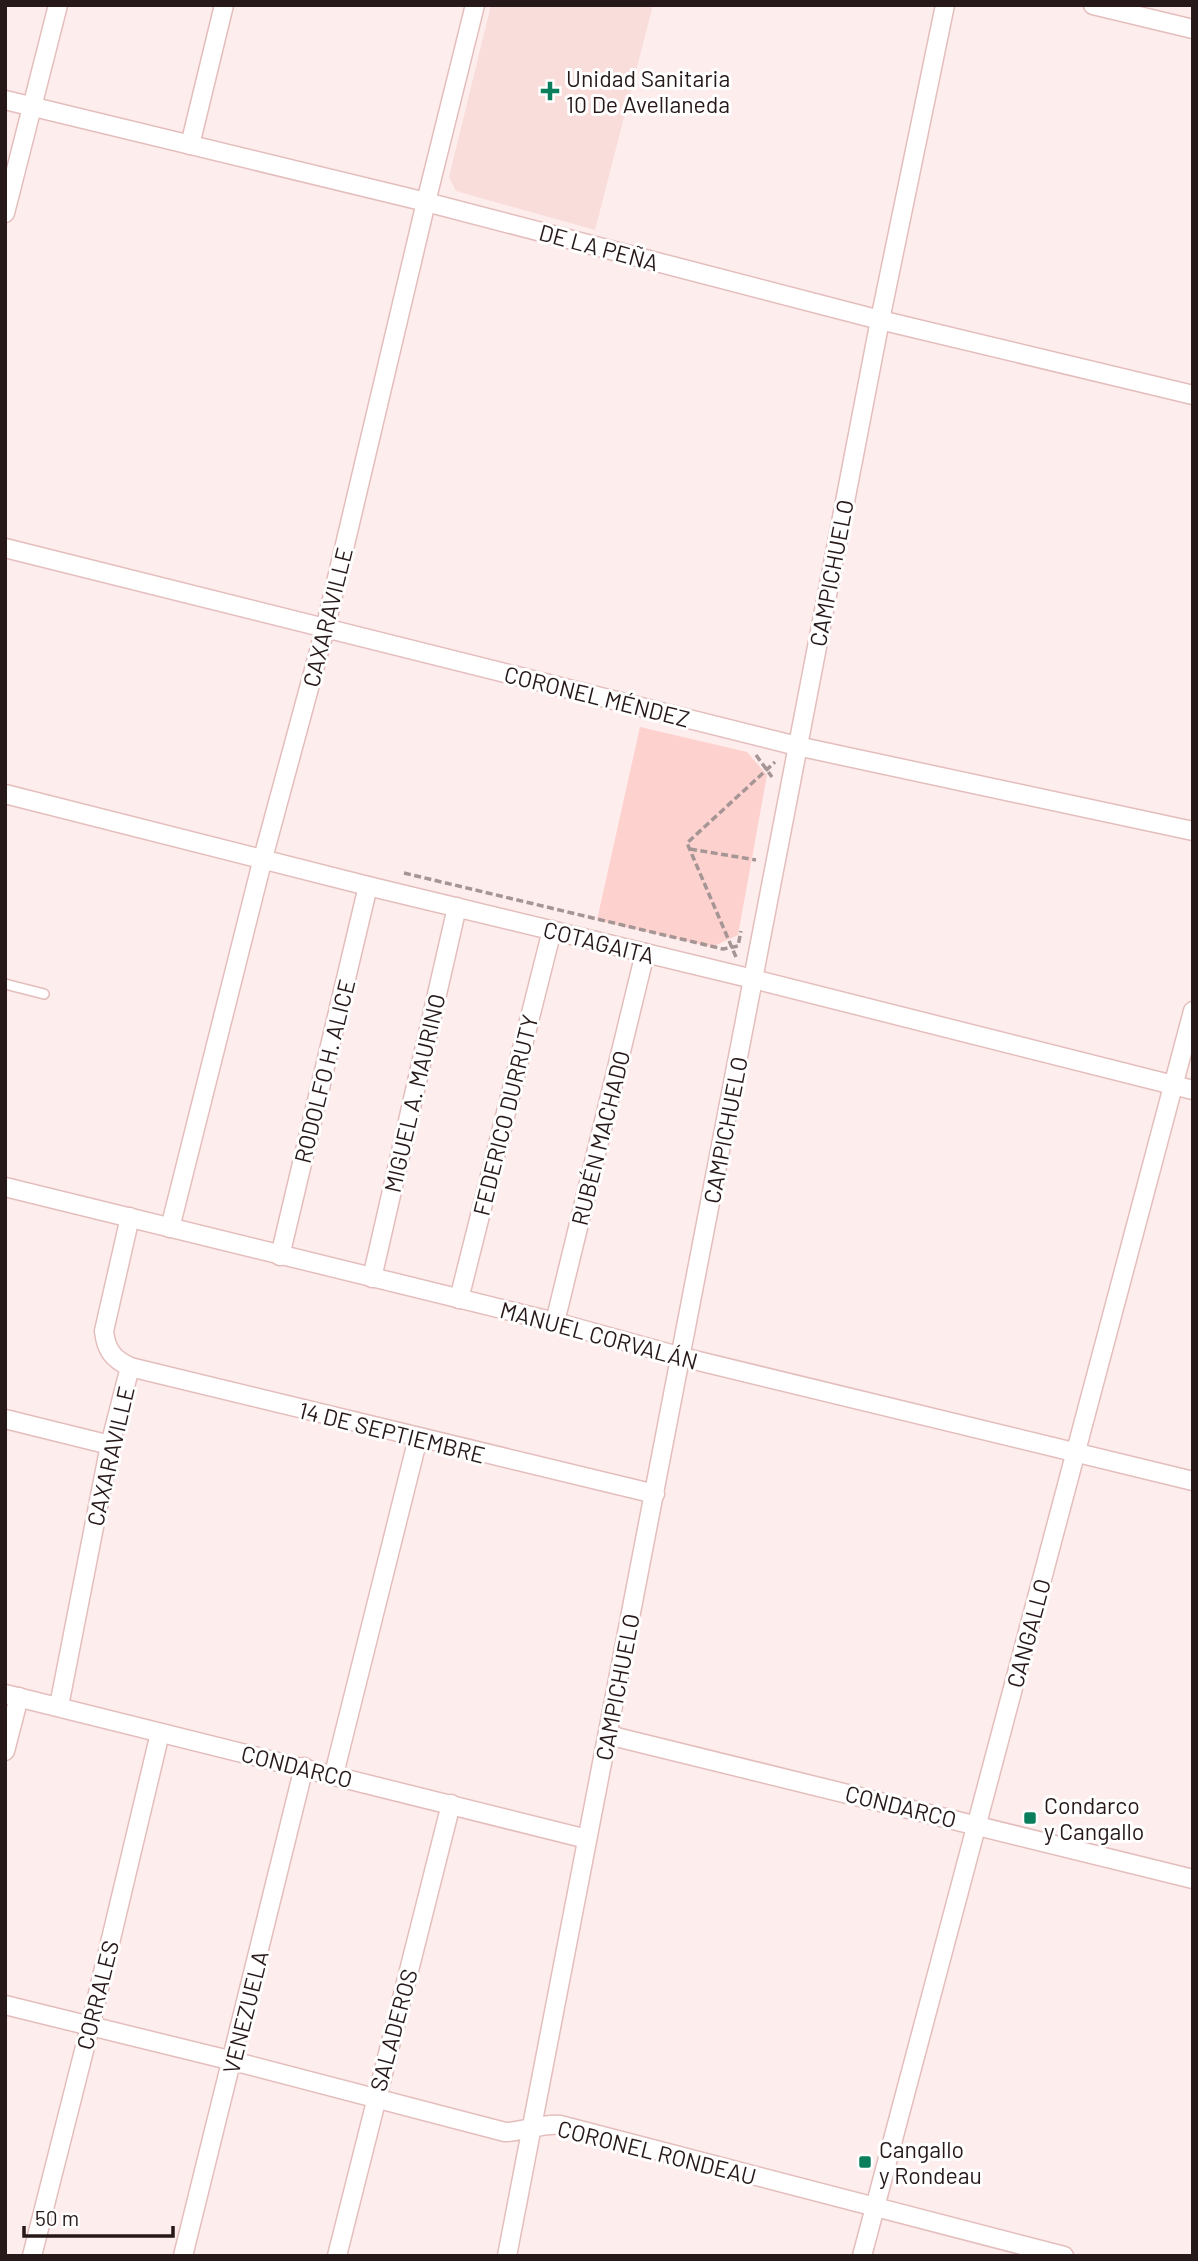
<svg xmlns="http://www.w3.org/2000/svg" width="1198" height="2261" viewBox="0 0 1198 2261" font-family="Barlow,sans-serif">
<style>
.built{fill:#f9dddb}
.green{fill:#fdd1ce}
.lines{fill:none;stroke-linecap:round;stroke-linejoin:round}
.lane-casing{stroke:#e3bebc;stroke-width:12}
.street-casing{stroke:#e3bebc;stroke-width:21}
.path{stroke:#a59695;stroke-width:3.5;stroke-dasharray:7 3.5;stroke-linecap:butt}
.lane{stroke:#fff;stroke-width:9}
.street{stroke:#fff;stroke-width:18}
.poi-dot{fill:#0b7e5b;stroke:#fff;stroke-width:2.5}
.labels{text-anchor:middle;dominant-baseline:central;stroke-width:6;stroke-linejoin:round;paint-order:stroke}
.poi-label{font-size:23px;fill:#271919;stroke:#fff;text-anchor:start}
.street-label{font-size:23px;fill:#271919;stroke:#fff}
</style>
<rect width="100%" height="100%" fill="#fdedec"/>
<polygon class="built" points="491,5 653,5 595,230 456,191 449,177"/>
<polygon class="green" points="640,727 747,752 767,775 738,935 712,947 597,920"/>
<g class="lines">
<defs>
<polyline id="lane" points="5,984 44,994"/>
<g id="street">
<polyline points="1093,5 1193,29"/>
<polyline points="5,100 426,202 880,320 1193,395"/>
<polyline points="190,145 224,5"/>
<polyline points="5,213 58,5"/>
<polyline points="5,548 797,746 1193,831"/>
<polyline points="5,794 368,886 753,979 1193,1090"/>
<polyline points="5,1187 555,1322 682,1357 1193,1481"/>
<polyline points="170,1228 263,858 325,629 426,202 475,5"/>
<polyline points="280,1256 368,886"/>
<polyline points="372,1278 457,907"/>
<polyline points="459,1299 552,930"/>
<polyline points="555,1322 645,953"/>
<polyline points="130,1367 655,1494"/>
<polyline points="5,1419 110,1445"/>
<polyline points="5,1694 587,1839"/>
<path d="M59 1706 110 1445 130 1367C113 1359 106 1350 104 1331L130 1217"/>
<polyline points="608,1735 1193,1879"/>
<polyline points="5,1751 19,1697"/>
<polyline points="334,1774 418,1438"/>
<path d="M5 2005 233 2061 505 2132C524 2132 541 2123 560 2125L1064 2256"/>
<polyline points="32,2256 90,2027 160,1733"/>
<polyline points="183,2256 304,1767"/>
<polyline points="337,2256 451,1804"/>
<polyline points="507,2256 880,320 945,5"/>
<polyline points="862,2256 1193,1011"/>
</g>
</defs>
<use href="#lane" class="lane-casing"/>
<use href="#street" class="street-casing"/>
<g class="path">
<polyline points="756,755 772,777"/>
<polyline points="690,849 756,860"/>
<polyline points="404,873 723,949 738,946 741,931"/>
<polyline points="736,957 687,843 775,762"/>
</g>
<use href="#lane" class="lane"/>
<use href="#street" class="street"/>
</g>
<g class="poi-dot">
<path d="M546.5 80.5h7v7h7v7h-7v7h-7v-7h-7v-7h7z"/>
<rect x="1023" y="1811" width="14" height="14" rx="3.5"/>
<rect x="858" y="2155" width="14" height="14" rx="3.5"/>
</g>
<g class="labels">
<g class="poi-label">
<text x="566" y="78">Unidad Sanitaria<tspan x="566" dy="26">10 De Avellaneda</tspan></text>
<text x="1044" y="1805">Condarco<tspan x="1044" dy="26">y Cangallo</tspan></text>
<text x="879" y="2149">Cangallo<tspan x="879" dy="26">y Rondeau</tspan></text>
</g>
<g class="street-label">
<text transform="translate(599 247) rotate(15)">DE LA PEÑA</text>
<text transform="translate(831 573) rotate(-79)">CAMPICHUELO</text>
<text transform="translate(327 617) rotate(-76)">CAXARAVILLE</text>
<text transform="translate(597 696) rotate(14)">CORONEL MÉNDEZ</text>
<text transform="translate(599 942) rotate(14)">COTAGAITA</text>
<text transform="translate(324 1071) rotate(-76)">RODOLFO H. ALICE</text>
<text transform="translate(414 1093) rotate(-77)">MIGUEL A. MAURINO</text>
<text transform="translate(505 1115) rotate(-76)">FEDERICO DURRUTY</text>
<text transform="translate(725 1130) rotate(-79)">CAMPICHUELO</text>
<text transform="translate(600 1138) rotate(-76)">RUBÉN MACHADO</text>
<text transform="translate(599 1335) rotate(15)">MANUEL CORVALÁN</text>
<text transform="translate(392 1432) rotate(14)">14 DE SEPTIEMBRE</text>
<text transform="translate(110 1456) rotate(-77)">CAXARAVILLE</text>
<text transform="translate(1028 1633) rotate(-75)">CANGALLO</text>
<text transform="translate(617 1687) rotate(-79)">CAMPICHUELO</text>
<text transform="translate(297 1766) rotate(14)">CONDARCO</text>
<text transform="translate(901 1806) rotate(14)">CONDARCO</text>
<text transform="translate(97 1995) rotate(-76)">CORRALES</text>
<text transform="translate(245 2012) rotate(-76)">VENEZUELA</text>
<text transform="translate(393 2030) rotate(-75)">SALADEROS</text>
<text transform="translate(657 2152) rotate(14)">CORONEL RONDEAU</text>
</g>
</g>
<rect width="1198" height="2261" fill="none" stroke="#271919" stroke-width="14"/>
<path d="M24 2226v10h149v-10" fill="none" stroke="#271919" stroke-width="3.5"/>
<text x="35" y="2226" font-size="21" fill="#271919" stroke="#ffffff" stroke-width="5" paint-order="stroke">50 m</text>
</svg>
